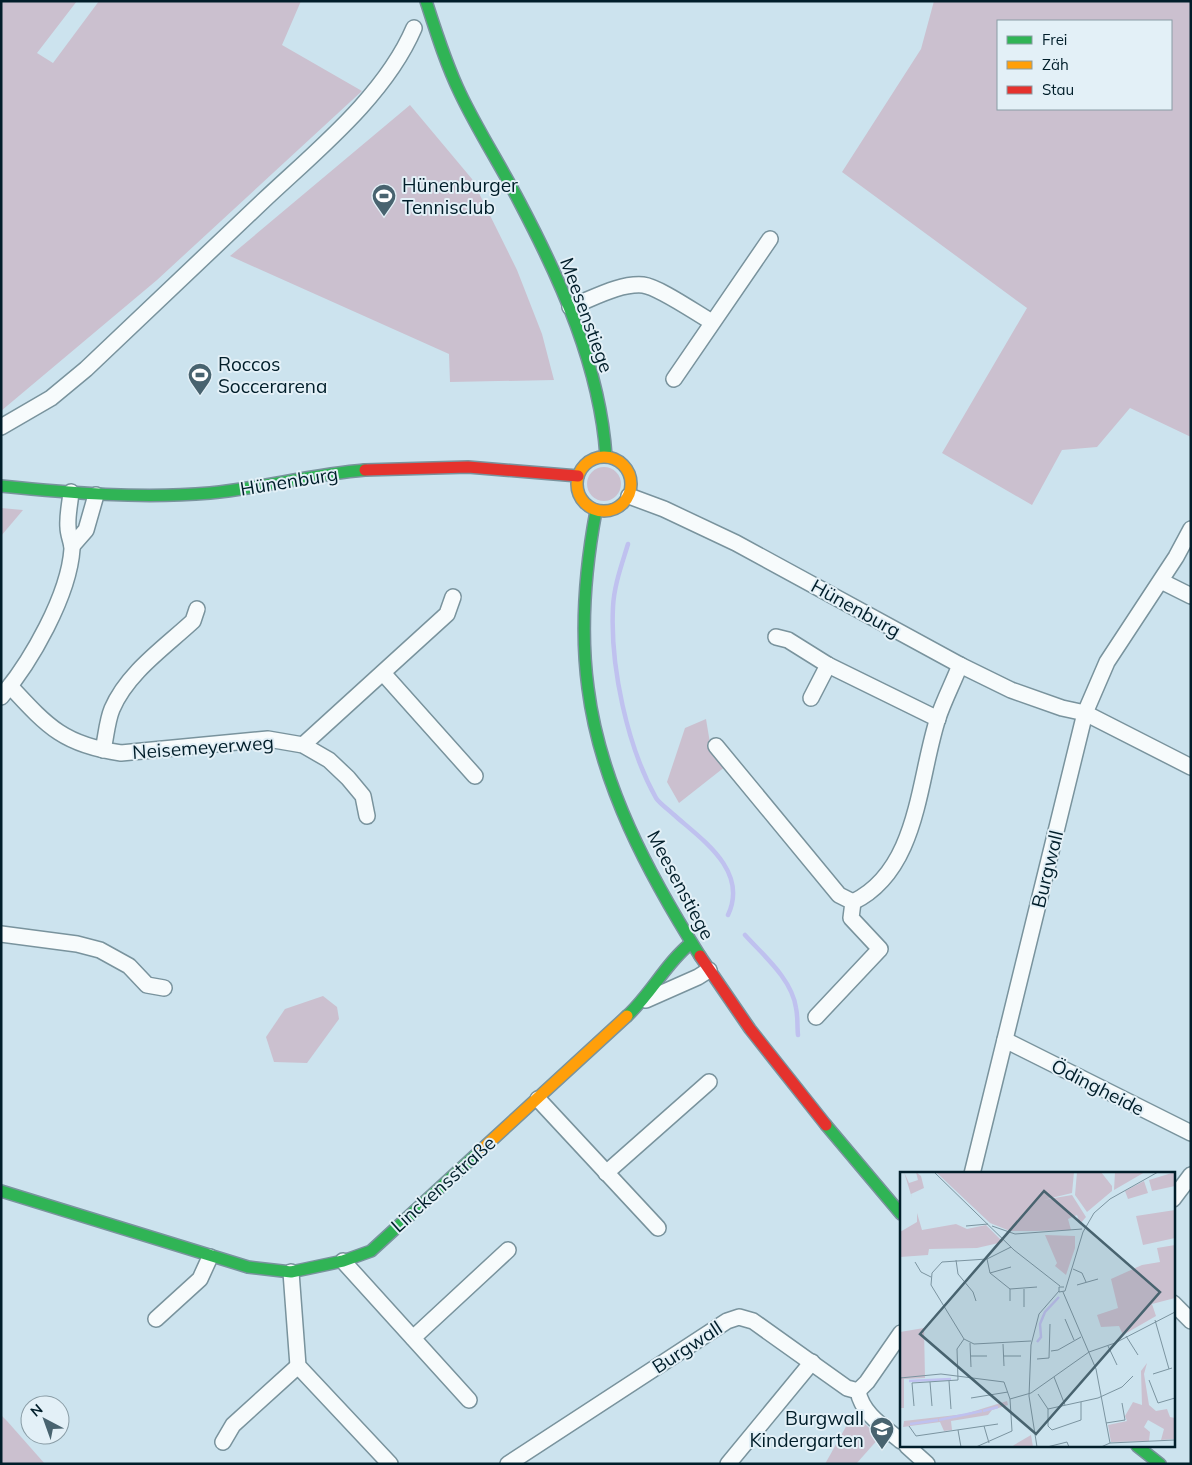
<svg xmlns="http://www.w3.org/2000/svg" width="1192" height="1465" viewBox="0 0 1192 1465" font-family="Mulish,sans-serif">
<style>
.green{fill:#cbc0cf;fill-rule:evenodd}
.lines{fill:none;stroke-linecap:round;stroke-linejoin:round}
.stream{stroke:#bfc1ef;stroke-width:4.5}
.street-casing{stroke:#79939d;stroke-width:18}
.fast-casing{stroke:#79939d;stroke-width:14}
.slow-casing{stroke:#79939d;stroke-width:14}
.jam-casing{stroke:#79939d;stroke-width:14}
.street{stroke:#f7fbfc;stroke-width:15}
.fast{stroke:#30b455;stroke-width:11}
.slow{stroke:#ff9f0a;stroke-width:11}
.jam{stroke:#e5322d;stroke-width:11}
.labels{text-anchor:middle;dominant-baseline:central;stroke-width:4;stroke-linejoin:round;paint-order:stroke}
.poi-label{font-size:19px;fill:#011e2a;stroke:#e3f0f7;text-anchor:start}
.street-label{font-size:19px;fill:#011e2a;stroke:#e3f0f7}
.inset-river{fill:none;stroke:#bfc1ef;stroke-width:2.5}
.inset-road{fill:none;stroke:#7b94a0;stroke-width:1}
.view{fill:#48636f;fill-opacity:0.15;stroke:#48636f;stroke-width:2.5}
.inset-edge{fill:none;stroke:#011e2a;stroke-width:2.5}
</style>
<rect width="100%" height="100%" fill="#cce3ee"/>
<g class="green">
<polygon points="1,1 77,1 37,53 53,63 99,1 301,1 282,45 362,91 157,280 1,411"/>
<path d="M934 1H1191V437L1130 408 1097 447 1062 450 1032 505 942 453 1027 308 842 172 921 49ZM998 21H1171V109H998Z"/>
<polygon points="410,105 472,179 517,270 542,334 554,380 450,382 449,354 230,256"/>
<circle cx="604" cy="484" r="17"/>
<polygon points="1,508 23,510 1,536"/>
<polygon points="706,719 710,743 726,766 679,803 667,782 685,728"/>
<polygon points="323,996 337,1007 339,1019 307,1063 274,1062 266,1037 285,1009"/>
<polygon points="853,1414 880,1437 856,1464 825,1464"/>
<polygon points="1,1415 7,1421 45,1464 1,1464"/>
</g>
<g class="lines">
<g class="stream">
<path d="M628 544C622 564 614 585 613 607 610 666 627 746 656 798 660 804 668 809 673 814 701 839 749 870 728 915"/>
<path d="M745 935C763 955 792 979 796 1008 798 1016 797 1026 798 1035"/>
</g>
<defs>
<g id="street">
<path d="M570 307C592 299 619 283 643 285 659 287 696 313 712 322"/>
<polyline points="674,379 770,239"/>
<path d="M1 427 51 398 86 369C145 313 204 257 263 201 316 151 385 96 414 28"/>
<polyline points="629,496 664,509 736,543 960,665 1011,690 1062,708 1085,713 1191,767"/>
<polyline points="72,546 86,530 96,495"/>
<polyline points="1161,581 1191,596"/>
<polyline points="776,637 788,640 828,665 938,719"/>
<polyline points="383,673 475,776"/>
<path d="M10 686C48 727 64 745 121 753L268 739 303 745 329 760 348 778 363 796 367 816"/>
<path d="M1 697C31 662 69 595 72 549 72 542 68 535 68 527 67 516 70 504 71 492"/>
<polyline points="811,698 828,665"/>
<polyline points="303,745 447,614 453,597"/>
<polyline points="716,746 839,895 853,902 851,918 880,949 816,1017"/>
<path d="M103 750C106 737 107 721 112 709 127 673 165 647 193 621L197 609"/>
<path d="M853 902C919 870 918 779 938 718 944 700 953 683 960 665"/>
<polyline points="1,934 77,944 100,950 129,966 147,985 164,988"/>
<polyline points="646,1000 698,977 709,970"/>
<polyline points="1005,1040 1191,1133"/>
<polyline points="538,1099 658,1228"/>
<polyline points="606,1173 709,1082"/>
<polyline points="972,1174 1085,713 1107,662 1176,557 1191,529"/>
<polyline points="1173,1199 1191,1175"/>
<polyline points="343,1261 469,1400"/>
<polyline points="291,1272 298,1366 390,1464"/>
<polyline points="1173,1303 1191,1321"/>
<polyline points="156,1319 200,1279 210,1257"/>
<polyline points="413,1338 508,1250"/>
<polyline points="858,1391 867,1382 901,1333"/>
<path d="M858 1391C862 1414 884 1427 901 1441"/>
<polyline points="223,1442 233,1425 298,1366"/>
<polyline points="907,1446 927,1464"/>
<polyline points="508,1464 727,1321 739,1317 753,1321 847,1388 858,1391"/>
<polyline points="728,1464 812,1362"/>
</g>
<g id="fast">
<path d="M426 1C436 32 446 64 460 93 478 131 501 166 520 203 561 281 600 367 606 456"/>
<path d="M1 486C70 493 141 499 210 493 262 488 313 474 365 470"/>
<path d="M596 511C585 570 580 629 588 688 600 784 649 875 700 956"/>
<path d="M627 1016C651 994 666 963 691 943"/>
<polyline points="826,1125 901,1214"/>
<polyline points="1,1191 248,1267 291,1272 343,1261 371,1251 480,1151"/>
<polyline points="1137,1446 1160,1464"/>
</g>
<g id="slow">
<circle cx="604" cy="484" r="27"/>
<polyline points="480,1151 627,1016"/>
</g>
<g id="jam">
<polyline points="365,470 468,467 578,476"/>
<polyline points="700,956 750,1029 826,1125"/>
</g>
</defs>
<use href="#street" class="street-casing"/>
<use href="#fast" class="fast-casing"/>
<use href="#slow" class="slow-casing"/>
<use href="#jam" class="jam-casing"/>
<use href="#street" class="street"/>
<use href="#fast" class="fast"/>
<use href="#slow" class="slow"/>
<use href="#jam" class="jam"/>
</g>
<defs>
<symbol id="stadium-pin" viewBox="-11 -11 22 30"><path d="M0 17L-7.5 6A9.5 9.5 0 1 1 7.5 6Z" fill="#48636f" stroke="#e3f0f7"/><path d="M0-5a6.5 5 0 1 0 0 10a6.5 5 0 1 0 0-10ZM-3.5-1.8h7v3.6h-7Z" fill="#fff"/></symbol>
<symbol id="school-pin" viewBox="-11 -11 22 30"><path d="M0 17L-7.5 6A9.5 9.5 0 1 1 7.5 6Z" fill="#48636f" stroke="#e3f0f7"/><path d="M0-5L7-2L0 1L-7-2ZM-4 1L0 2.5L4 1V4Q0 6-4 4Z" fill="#fff"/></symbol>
</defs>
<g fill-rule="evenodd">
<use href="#stadium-pin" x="370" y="182" width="28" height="38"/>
<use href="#stadium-pin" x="186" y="361" width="28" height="38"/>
<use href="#school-pin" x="868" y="1415" width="28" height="38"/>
</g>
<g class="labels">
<g class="poi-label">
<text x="402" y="185">Hünenburger<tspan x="402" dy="22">Tennisclub</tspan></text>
<text x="218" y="364">Roccos<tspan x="218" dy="22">Soccerarena</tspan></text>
<text x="864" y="1418" text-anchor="end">Burgwall<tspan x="864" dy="22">Kindergarten</tspan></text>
</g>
<g class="street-label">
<text transform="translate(587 315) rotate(70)">Meesenstiege</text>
<text transform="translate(289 481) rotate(-9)">Hünenburg</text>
<text transform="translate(856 608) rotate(29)">Hünenburg</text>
<text transform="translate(203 747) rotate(-4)">Neisemeyerweg</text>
<text transform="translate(1047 869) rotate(-76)">Burgwall</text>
<text transform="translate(681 885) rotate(62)">Meesenstiege</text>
<text transform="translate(1098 1087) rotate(27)">Ödingheide</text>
<text transform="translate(443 1184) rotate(-42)">Linckensstraße</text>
<text transform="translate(687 1347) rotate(-33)">Burgwall</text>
</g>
</g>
<g transform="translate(900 1172)">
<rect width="275" height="275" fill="#cce3ee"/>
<path d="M4 0 9 11 18 8 16 0 21 4 24 16 11 22 12 26ZM174 0 172 21 143 28 172 23 186 45 180 52 177 43 168 47 171 58 135 59H110L90 51 37 1ZM177 0H201L212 14V19L187 40 175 23ZM215 0H245L214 18ZM275 0V14L252 19 249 8ZM244 9 248 21 228 27 225 19ZM275 38V66L243 73 236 44ZM17 41 22 58 56 52 67 57 86 53 103 70 77 76 29 77 28 83 0 85V60L17 50ZM145 63 175 64V76L166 103 155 94 157 91ZM275 73V126L252 132 256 144 223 163 219 154 201 155 197 143 218 136 211 107 242 93 260 90 257 76ZM24 156 25 206 4 207V236H0V160ZM247 191 244 202 249 233 256 239 267 237 270 245 275 246V267L261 268 264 257 248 248 244 255 250 260 249 269 211 270 208 253 227 249 225 244 233 230 242 233 241 199ZM107 229 108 233 92 238 88 243 51 249 52 258 44 259 40 250 3 255 4 249 65 242ZM131 263 133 275H112L114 273Z" fill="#cbc0cf"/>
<path class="inset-river" d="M137 170 141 165 140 152 145 140 159 125M9 209 51 207M83 239 98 235M39 248 82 239M10 252 38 248"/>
<path class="inset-road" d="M34 0 114 78 160 114M66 54 88 52M92 54 115 62 182 57M111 75 87 87 42 90 32 101 31 113 64 167 74 172 131 169M87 87 90 101 110 117V129M56 88 58 102 73 120 76 129M15 90 21 100 31 105M173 97 182 101 186 110M90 101 111 95M177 113 198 107M164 115H159V120L165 119 183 60 194 41 210 27 258 0M110 117 137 115M124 117V135M163 120 196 197 210 271M165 147 174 168M255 148 269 197M226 164 238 183M70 171 71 195M103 172 104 194M208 174 217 193M151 179 158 178 181 165M71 184H87M104 184H121M137 187 149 186 150 152M253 202 272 196M154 205 165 233M0 206 41 202 104 210 110 227 112 259 76 275M249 208 258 231 275 226M49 209 51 237M30 210 32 234M138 222 148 237M71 226 108 220M110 227 131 221 189 180 215 171 275 140M14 234 12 211 58 208 57 177 64 167M148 237 198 226 222 215 233 204M148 237V254L152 258 181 248V230M206 251 225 248 222 231M9 254 16 264 98 252M84 254 89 271M58 258 61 275M137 275 129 224 131 173 139 142 159 119M147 275 167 270 169 275M201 275 210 271 275 268"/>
<path class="view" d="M144 19 260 120 136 262 20 162Z"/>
<rect width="275" height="275" class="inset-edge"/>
</g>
<rect width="1192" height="1465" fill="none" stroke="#011e2a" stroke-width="5"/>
<rect x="997" y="20" width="175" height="90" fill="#e3f0f7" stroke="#899ca5"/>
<rect x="1007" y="36" width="25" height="8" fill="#30b455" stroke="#899ca5"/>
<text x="1042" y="45" font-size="15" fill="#011e2a">Frei</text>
<rect x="1007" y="61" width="25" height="8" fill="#ff9f0a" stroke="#899ca5"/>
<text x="1042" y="70" font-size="15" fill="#011e2a">Zäh</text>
<rect x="1007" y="86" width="25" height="8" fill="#e5322d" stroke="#899ca5"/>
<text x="1042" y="95" font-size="15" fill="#011e2a">Stau</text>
<g transform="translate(45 1420) rotate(319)"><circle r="24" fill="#e3f0f7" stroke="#899ca5"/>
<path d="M0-4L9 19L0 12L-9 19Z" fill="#48636f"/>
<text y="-8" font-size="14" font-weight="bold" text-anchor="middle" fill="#011e2a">N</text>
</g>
</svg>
